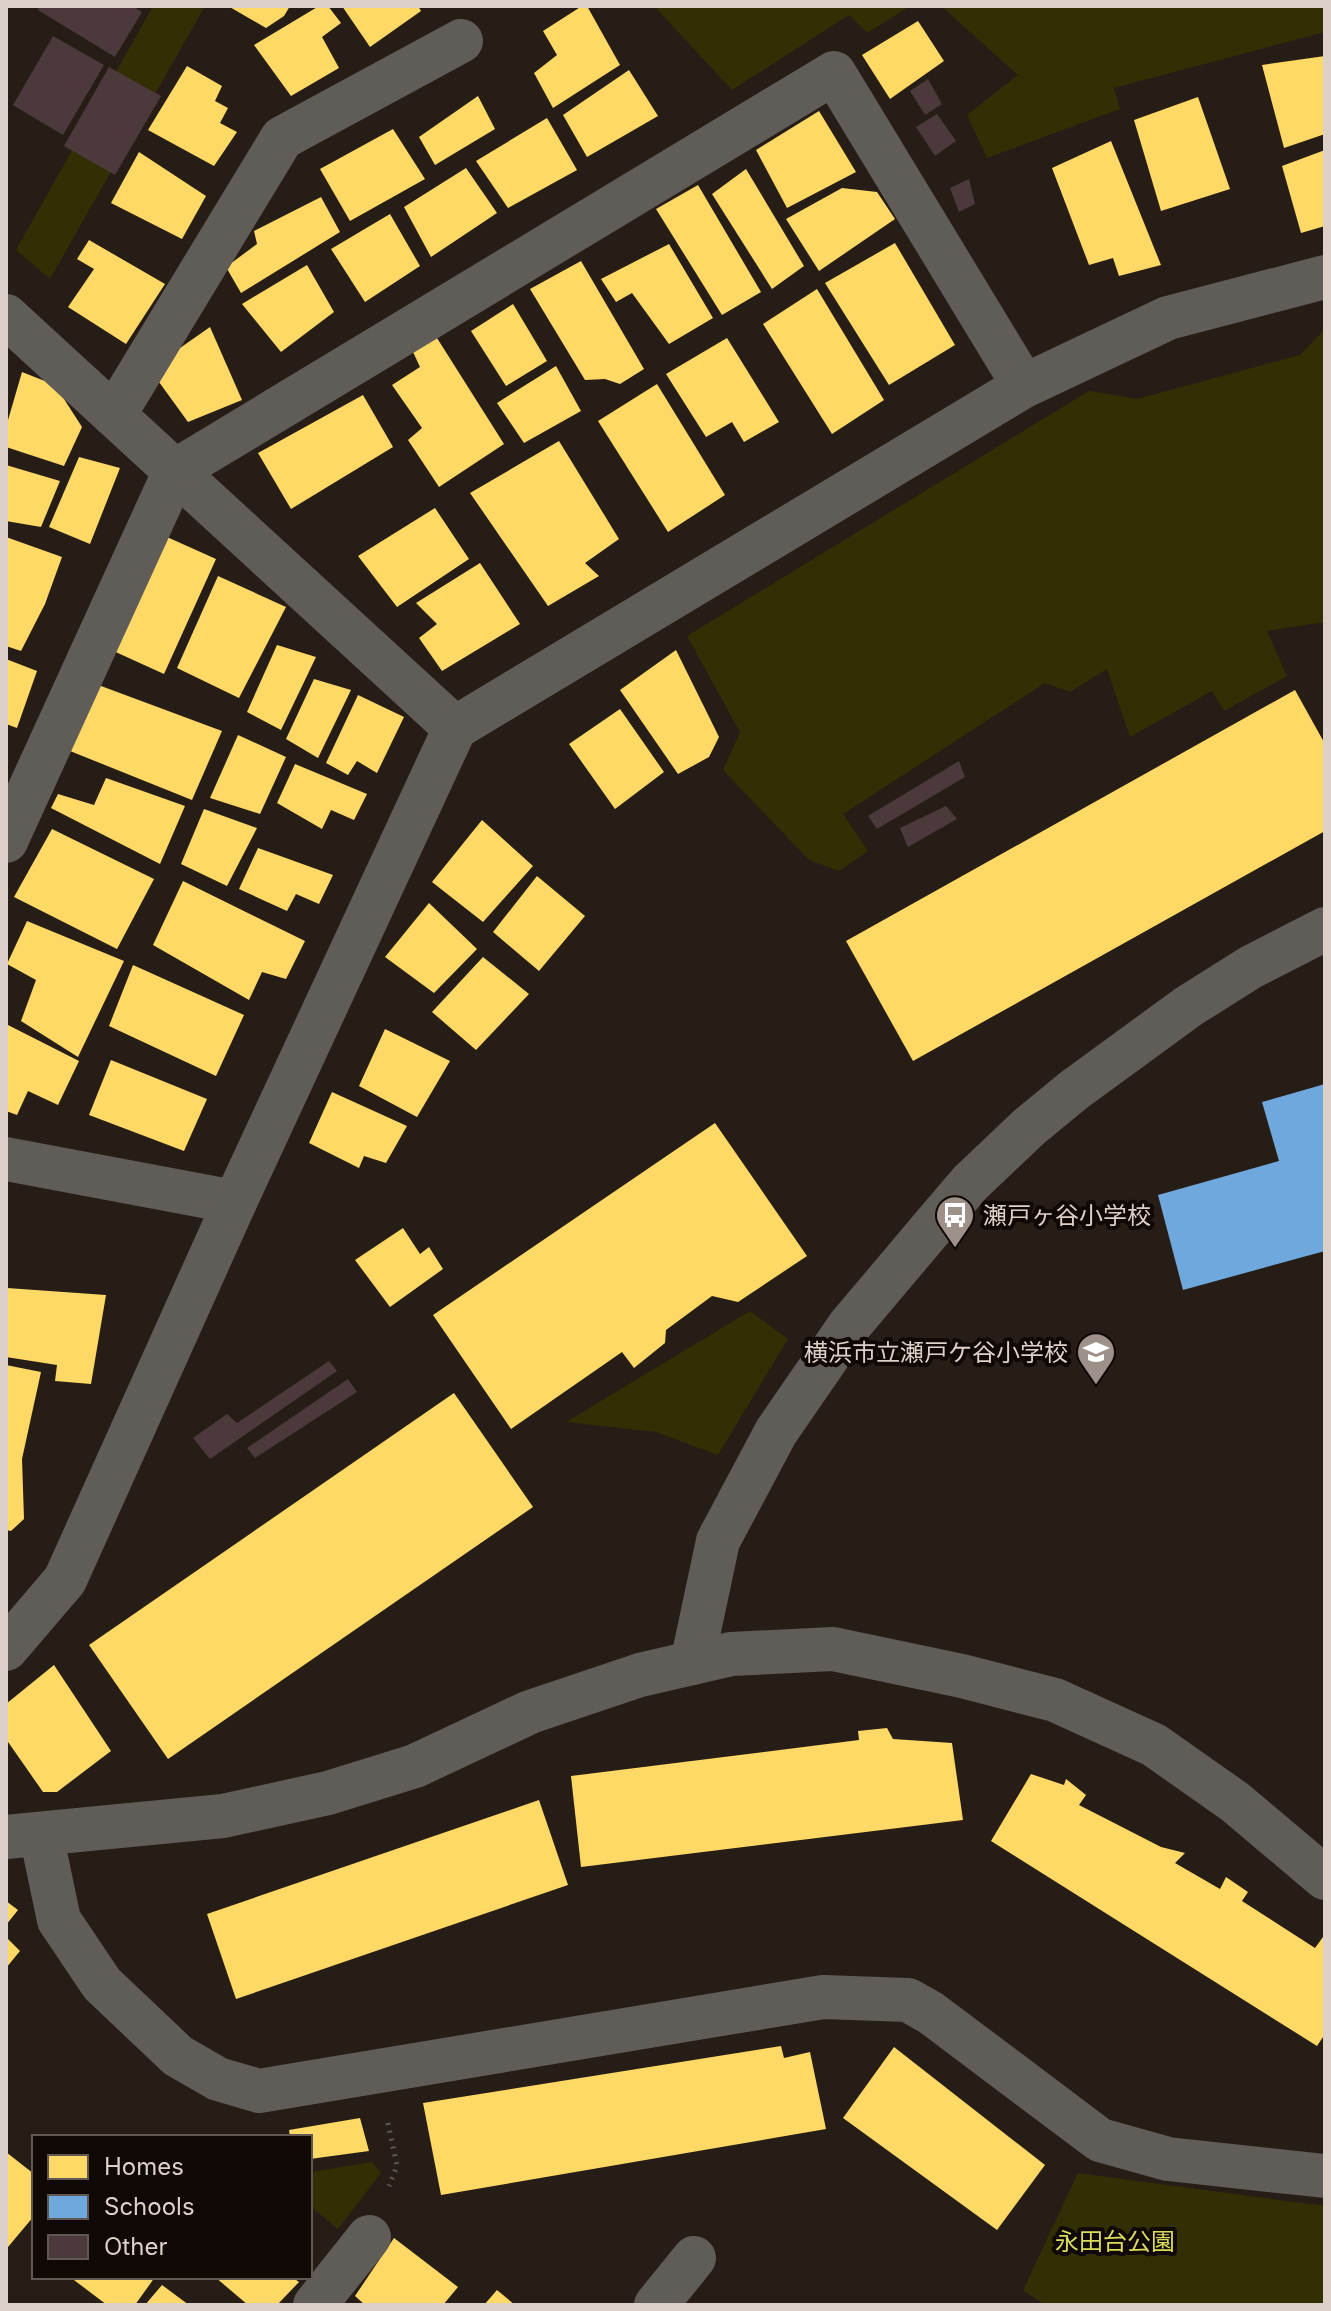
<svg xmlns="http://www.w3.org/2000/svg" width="1331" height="2311" viewBox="0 0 1331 2311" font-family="Inter,'Noto Sans JP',sans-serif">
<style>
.green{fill:#312f03}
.homes{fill:#ffd966}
.schools{fill:#6fa8dc}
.building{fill:#4b393c}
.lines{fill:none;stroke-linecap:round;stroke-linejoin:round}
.path{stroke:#5d5753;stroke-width:5;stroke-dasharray:2 6;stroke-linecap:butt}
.minor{stroke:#605c58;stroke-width:44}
.labels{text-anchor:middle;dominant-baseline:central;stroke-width:8;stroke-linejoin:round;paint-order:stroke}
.poi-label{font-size:24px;fill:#ddd0c8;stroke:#100804;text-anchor:start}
.park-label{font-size:24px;fill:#dadc5e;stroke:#100804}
</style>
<rect width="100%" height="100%" fill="#271d17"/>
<g class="green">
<polygon points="153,6 205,6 50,279 16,250"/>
<polygon points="654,6 910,6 867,33 849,15 732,90"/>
<polygon points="941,6 1325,6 1325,32 1114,88 1120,109 987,158 967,115 1018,75"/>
<polygon points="1325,329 1325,622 1267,631 1287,676 1224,711 1212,691 1130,737 1107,669 1070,692 1045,683 843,814 868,851 839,871 809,860 723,770 740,732 687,636 1089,391 1137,399 1300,355"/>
<polygon points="750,1311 788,1339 718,1455 656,1432 566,1422"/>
<polygon points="372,2162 381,2173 338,2229 310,2206 310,2172"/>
<polygon points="1078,2173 1325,2206 1325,2305 1045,2305 1023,2290"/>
</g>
<g class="homes">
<polygon points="228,6 290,6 284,16 266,28"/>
<polygon points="319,6 328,6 341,23 322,37 339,68 291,96 254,45"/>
<polygon points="342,6 418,6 421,11 370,47"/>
<polygon points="582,6 587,6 620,65 553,108 534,73 557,55 543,31"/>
<polygon points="918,21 944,61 890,99 862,55"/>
<polygon points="1325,56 1325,134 1284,148 1262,65"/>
<polygon points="187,66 222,86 215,101 228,108 220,123 237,132 214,166 148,130"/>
<polygon points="629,70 658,116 587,157 563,115"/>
<polygon points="478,96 495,129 435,165 419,137"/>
<polygon points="1198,97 1230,189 1161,211 1134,120"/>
<polygon points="819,111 856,172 787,208 756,150"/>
<polygon points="547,118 577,170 508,208 476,161"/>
<polygon points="393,129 425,179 350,221 320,169"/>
<polygon points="1111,141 1161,265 1119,276 1113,258 1089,265 1052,168"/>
<polygon points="1325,150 1325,226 1301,233 1282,166"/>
<polygon points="139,152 206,196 182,239 111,203"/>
<polygon points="466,168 497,213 431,257 404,207"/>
<polygon points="746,169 804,266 772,289 712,194"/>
<polygon points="698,185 761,292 722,315 656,209"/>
<polygon points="842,188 877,192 895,219 819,271 786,219"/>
<polygon points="321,197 340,232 241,293 226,267 257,244 254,231"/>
<polygon points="390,214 420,266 365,302 331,249"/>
<polygon points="89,240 165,284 126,344 68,307 94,269 77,259"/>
<polygon points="895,243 955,345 889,385 825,283"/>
<polygon points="669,244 713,318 669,344 632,293 616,302 601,279"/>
<polygon points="581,261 644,369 620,384 605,379 585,380 530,289"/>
<polygon points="307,265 334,312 281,352 242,304"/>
<polygon points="817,289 884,400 832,434 763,324"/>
<polygon points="513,304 547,361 506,386 471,331"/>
<polygon points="210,327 242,400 188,422 159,382 170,355"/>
<polygon points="437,338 504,444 439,487 408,440 422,428 392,385 420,367 413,352"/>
<polygon points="727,338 779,422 744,442 732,422 706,437 666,374"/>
<polygon points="556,366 581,411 524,443 497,403"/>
<polygon points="22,372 55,385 82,427 64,466 6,447 6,427"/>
<polygon points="657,384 725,495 668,532 598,421"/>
<polygon points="363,395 393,447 291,509 258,453"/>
<polygon points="559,441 619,539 585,563 599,576 548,606 470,493"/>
<polygon points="79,457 120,468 90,544 49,527"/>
<polygon points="6,465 60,481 41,527 6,521"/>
<polygon points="435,508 469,559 397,607 358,556"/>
<polygon points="6,537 62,557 45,604 21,651 6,646"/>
<polygon points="167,537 216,559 164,674 109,649"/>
<polygon points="480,563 520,624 442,671 419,638 437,624 416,603"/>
<polygon points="218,576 286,607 239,698 177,668"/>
<polygon points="277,645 316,657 281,730 247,712"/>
<polygon points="676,650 719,737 709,757 678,774 620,690"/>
<polygon points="6,659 37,671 17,728 6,724"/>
<polygon points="314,679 351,690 318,758 286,739"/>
<polygon points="93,683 222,731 192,800 70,751"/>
<polygon points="1295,690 1325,744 1325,831 913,1061 846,941"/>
<polygon points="358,695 404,717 377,773 357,761 348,775 326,763"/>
<polygon points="620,709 664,772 615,809 569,744"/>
<polygon points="238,735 286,757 260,814 210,798"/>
<polygon points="295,764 367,794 354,820 331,810 322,829 277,803"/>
<polygon points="106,778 185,806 160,864 51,808 58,794 94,805"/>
<polygon points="204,809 257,828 227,886 181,864"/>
<polygon points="482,820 533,866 483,922 432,882"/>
<polygon points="52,829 154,879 117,949 14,897"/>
<polygon points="258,848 333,875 319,904 296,894 287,911 239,889"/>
<polygon points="537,876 585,916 539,971 493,932"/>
<polygon points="183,881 305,941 286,979 262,972 249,1000 153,945"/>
<polygon points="429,903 477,949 434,993 385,957"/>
<polygon points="27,921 124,961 78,1057 21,1021 36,980 7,964"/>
<polygon points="483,957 529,994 476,1050 432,1012"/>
<polygon points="133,965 244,1015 216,1076 109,1026"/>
<polygon points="6,1024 79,1061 58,1105 28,1091 17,1115 6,1111"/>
<polygon points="385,1029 450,1061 417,1117 359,1086"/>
<polygon points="111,1060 207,1099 184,1151 89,1115"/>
<polygon points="332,1092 407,1126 386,1163 364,1156 359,1168 309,1143"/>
<polygon points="715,1123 807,1256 738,1302 712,1296 666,1330 665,1343 634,1368 622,1352 511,1429 433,1315"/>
<polygon points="403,1228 420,1254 429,1247 443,1269 390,1307 355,1260"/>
<polygon points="7,1288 106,1295 91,1384 55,1381 57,1365 6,1357"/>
<polygon points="6,1365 41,1372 22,1459 24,1519 11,1531 6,1530"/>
<polygon points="454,1393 533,1507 168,1759 89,1645"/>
<polygon points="54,1665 111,1751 57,1792 43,1792 6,1739 6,1704"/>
<polygon points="887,1728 893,1739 952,1743 963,1820 581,1867 571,1776 859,1740 858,1731"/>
<polygon points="1031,1774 1064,1785 1066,1779 1086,1795 1079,1805 1161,1847 1185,1853 1175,1863 1220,1889 1226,1877 1248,1892 1242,1901 1315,1948 1323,1937 1325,1938 1325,2034 1317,2046 991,1841"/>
<polygon points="539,1800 568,1885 236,1999 207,1914"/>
<polygon points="6,1901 18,1910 6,1925"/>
<polygon points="6,1937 20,1951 6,1968"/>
<polygon points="781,2046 784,2058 810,2052 826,2129 441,2195 423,2103"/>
<polygon points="894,2047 1045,2165 997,2230 843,2118"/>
<polygon points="360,2118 369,2151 310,2159 310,2137 290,2137 289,2130"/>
<polygon points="6,2152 34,2174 34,2216 8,2247"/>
<polygon points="394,2238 458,2287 443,2305 365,2305 355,2296"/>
<polygon points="70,2277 155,2277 135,2305 107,2305"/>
<polygon points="215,2277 292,2277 299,2282 277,2305 248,2305"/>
<polygon points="162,2285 189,2305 145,2305"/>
<polygon points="497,2290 515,2305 484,2305"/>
</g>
<polygon class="schools" points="1325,1084 1325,1251 1183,1290 1158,1195 1279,1161 1262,1102"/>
<g class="building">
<polygon points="40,6 132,6 142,12 115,57 38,10"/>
<polygon points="53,36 104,65 63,135 13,105"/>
<polygon points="109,67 161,96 115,175 64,146"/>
<polygon points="928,79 942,104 925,115 910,91"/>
<polygon points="937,114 956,141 935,156 916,127"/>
<polygon points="969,179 975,204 959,212 950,188"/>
<polygon points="959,761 965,777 877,829 868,816"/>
<polygon points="946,806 957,819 908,847 900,828"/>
<polygon points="329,1361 337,1371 210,1459 193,1438 227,1414 237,1423"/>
<polygon points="348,1379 357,1392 255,1458 247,1448"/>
</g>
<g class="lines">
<polyline class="path" points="388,2123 397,2166 389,2186"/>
<g class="minor">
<polyline points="6,316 455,728"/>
<polyline points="114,415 282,138 461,41"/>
<polyline points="6,841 175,471 834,73 1024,386"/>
<polyline points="6,1159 235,1202"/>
<polyline points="6,1649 65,1580 235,1202 455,728 1024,386 1168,318 1325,277"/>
<polyline points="692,1663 718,1541 776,1432 849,1326 930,1230 970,1183 1029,1127 1074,1090 1189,1006 1251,967 1325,929"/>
<polyline points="41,1834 59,1920 102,1984 178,2056 218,2079 259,2091 823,1997 908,2000 931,2013 1100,2140 1168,2159 1325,2176"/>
<polyline points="6,1837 223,1816 328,1793 415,1766 530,1712 640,1675 731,1654 833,1649 962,1676 1055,1700 1154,1745 1235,1802 1325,1878"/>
<polyline points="315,2305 369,2237"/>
<polyline points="656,2305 694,2258"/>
</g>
</g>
<defs>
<symbol id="bus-pin" viewBox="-11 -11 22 30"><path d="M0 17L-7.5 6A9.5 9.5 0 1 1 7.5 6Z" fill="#9d918a" stroke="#100804"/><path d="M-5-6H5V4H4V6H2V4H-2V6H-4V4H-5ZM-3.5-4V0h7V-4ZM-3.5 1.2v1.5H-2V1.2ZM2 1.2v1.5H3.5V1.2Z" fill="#fff"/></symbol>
<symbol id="school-pin" viewBox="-11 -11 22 30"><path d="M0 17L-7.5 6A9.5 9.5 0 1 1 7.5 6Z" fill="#9d918a" stroke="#100804"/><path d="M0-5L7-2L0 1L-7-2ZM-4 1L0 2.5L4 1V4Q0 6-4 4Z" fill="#fff"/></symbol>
</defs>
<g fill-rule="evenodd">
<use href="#bus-pin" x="933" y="1193" width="44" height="60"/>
<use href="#school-pin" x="1074" y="1330" width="44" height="60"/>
</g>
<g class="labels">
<g class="poi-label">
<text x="983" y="1215">瀬戸ヶ谷小学校</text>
<text x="1068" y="1352" text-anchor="end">横浜市立瀬戸ケ谷小学校</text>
</g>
<g class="park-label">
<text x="1115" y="2241">永田台公園</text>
</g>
</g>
<rect width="1331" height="2311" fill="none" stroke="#ddd0c8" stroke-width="16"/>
<rect x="32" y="2135" width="280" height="144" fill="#100804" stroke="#625852" stroke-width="2"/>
<rect x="48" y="2155" width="40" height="24" fill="#ffd966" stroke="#625852" stroke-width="2"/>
<text x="104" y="2175" font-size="24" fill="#ddd0c8">Homes</text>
<rect x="48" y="2195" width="40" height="24" fill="#6fa8dc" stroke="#625852" stroke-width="2"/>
<text x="104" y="2215" font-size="24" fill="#ddd0c8">Schools</text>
<rect x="48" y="2235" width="40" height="24" fill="#4b393c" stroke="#625852" stroke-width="2"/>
<text x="104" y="2255" font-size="24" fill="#ddd0c8">Other</text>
</svg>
